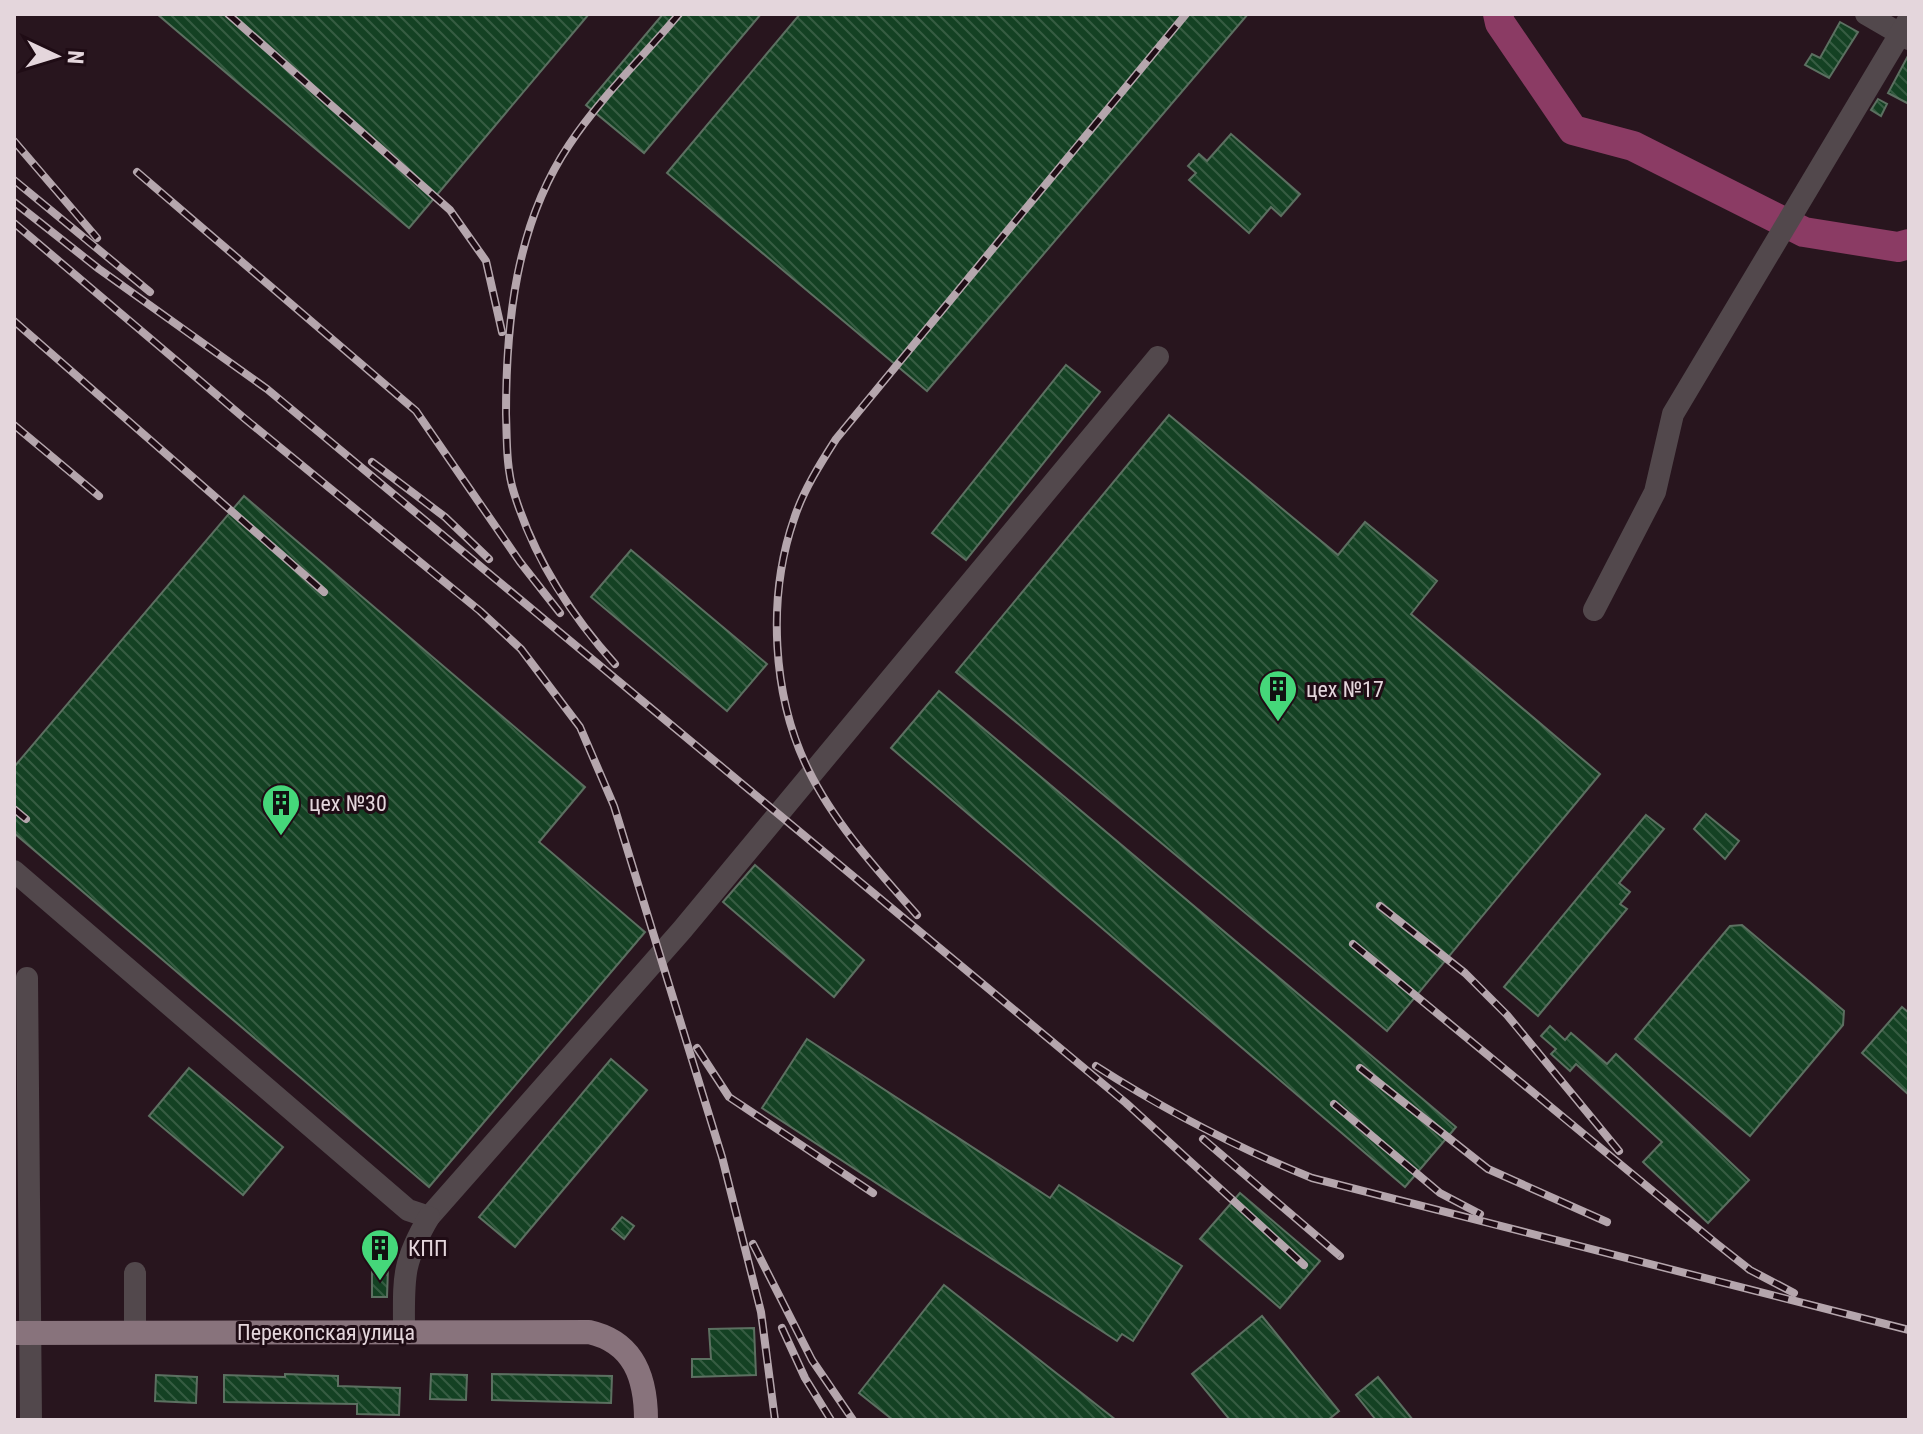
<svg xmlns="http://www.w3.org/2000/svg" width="1923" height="1434" viewBox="0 0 1923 1434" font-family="'Roboto Condensed',sans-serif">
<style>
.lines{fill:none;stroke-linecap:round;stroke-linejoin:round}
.river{stroke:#8b3b64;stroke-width:30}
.building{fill:url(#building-back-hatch);stroke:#5c7061;stroke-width:2}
.minor{stroke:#52484c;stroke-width:22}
.major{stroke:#88737c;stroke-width:24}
.rail-casing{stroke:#b5a6ad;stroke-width:8}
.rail{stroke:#1f0c15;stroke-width:5;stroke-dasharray:15;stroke-linecap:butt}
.labels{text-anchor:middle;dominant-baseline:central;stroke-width:6;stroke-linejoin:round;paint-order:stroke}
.poi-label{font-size:22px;fill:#e4d6dc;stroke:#1f0c15;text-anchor:start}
.street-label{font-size:22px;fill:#e4d6dc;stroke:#1f0c15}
</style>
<defs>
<pattern id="building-back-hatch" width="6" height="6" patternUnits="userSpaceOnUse" patternTransform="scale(2)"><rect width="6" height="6" fill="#144123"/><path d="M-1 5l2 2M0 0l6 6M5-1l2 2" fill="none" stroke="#365c42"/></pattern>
</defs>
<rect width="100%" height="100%" fill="#28151e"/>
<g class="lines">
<polyline class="river" points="1498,14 1500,23 1573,130 1633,146 1804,232 1898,247 1909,244"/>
</g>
<g class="building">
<polygon points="157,14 589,14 409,228"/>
<polygon points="663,14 761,14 644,153 586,105"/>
<polygon points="800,14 1248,14 927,391 667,173"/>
<polygon points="1840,22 1858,32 1829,78 1805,65 1812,54 1820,58"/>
<polygon points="1909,54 1909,104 1888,93"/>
<polygon points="1878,99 1887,104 1881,116 1871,110"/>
<polygon points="1231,134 1300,194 1281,216 1271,207 1249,233 1189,180 1196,173 1188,166 1199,154 1207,161"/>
<polygon points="1066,365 1100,392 966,560 932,533"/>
<polygon points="1169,415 1338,555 1365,522 1437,581 1411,614 1600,774 1387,1031 956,672"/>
<polygon points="244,496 585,787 539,842 645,932 429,1187 14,833 14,767"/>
<polygon points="631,550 767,664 727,711 591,597"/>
<polygon points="939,691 1456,1127 1405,1187 891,748"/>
<polygon points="1706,814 1739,841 1725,859 1694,829"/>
<polygon points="1646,815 1664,829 1619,883 1630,892 1620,904 1627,909 1538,1016 1504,987"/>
<polygon points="755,865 864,960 834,997 723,902"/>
<polygon points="1742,925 1844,1011 1843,1025 1750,1136 1635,1039 1730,926"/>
<polygon points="1902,1007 1909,1013 1909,1095 1862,1053"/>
<polygon points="1550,1026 1565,1040 1571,1033 1607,1064 1616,1054 1749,1180 1708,1223 1643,1162 1662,1142 1576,1064 1570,1071 1551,1054 1556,1049 1541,1036"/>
<polygon points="807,1039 1050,1198 1059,1185 1182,1266 1133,1341 1122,1334 1117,1341 762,1108"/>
<polygon points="611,1059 647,1090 515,1247 479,1217"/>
<polygon points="189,1068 283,1147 243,1195 149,1116"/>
<polygon points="1240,1193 1320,1261 1280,1308 1200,1239"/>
<polygon points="622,1217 634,1226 624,1239 612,1229"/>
<polygon points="372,1267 388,1268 387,1297 372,1297"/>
<polygon points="944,1285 1116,1420 893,1420 859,1393"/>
<polygon points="1262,1316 1339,1411 1328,1420 1230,1420 1192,1374"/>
<polygon points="754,1328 756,1375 692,1377 692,1359 711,1359 709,1329"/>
<polygon points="285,1374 338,1376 338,1386 400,1388 399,1415 357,1414 357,1404 224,1402 224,1375 285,1377"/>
<polygon points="431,1374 467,1375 466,1400 430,1399"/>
<polygon points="492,1374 612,1376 611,1403 492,1400"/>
<polygon points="156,1375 197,1377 196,1403 155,1401"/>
<polygon points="1378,1377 1413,1420 1376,1420 1356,1395"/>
</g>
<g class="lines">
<g class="minor">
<polyline points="1866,14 1909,39"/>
<polyline points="1594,610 1655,492 1673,414 1909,19"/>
<polyline points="14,871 408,1210 429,1217 682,930 1158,357"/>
<polyline points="27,978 31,1420"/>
<path d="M404 1332C404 1278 401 1265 429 1217"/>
<polyline points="135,1333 135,1273"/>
</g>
<path class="major" d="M14 1333 589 1332C634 1342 646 1378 646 1420"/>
<defs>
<g id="rail">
<polyline points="228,14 450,210 486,261 502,332"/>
<polyline points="14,141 97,238"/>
<polyline points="137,172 416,411 520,562 560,613"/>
<polyline points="14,180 150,292"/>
<polyline points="14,202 99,269 267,389 1126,1103 1304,1265"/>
<polyline points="14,223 244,418 480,611 521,649 580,727 614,806 722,1157 761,1312 775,1420"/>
<polyline points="14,321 324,592"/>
<polyline points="14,425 99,496"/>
<polyline points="372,462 445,517 489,559"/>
<path d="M615 664C569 613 534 558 514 493 506 468 507 439 506 414 506 322 516 224 569 145 600 98 643 57 679 14"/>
<polyline points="14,809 26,819"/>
<polyline points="1380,906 1465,973 1507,1015 1619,1151"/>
<path d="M917 915C878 871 834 823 808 769 772 696 767 597 794 519 803 491 820 464 836 439L1186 14"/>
<polyline points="1353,944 1717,1244 1750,1270 1794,1293"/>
<polyline points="697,1048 729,1097 873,1193"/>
<path d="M1096 1066C1165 1110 1235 1147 1312 1178L1909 1330"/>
<polyline points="1360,1068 1488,1169 1607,1222"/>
<polyline points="1334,1104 1440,1193 1480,1214"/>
<polyline points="1203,1139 1340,1256"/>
<polyline points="753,1244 812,1360 853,1420"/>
<polyline points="782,1328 805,1378 831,1420"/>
</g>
</defs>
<use href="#rail" class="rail-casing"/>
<use href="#rail" class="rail"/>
</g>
<defs>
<symbol id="building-pin" viewBox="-11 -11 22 30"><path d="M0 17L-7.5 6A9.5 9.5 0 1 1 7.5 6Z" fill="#45d77a" stroke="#1f0c15"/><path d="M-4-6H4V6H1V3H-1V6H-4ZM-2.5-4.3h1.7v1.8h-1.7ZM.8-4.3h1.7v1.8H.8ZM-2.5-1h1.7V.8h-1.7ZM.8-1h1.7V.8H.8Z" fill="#111"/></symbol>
</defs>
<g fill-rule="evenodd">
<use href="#building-pin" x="1256" y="667" width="44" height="60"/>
<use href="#building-pin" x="259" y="781" width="44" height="60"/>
<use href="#building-pin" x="358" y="1226" width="44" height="60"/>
</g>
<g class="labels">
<g class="poi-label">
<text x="1306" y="689">цех №17</text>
<text x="309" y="803">цех №30</text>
<text x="408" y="1248">КПП</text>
</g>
<g class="street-label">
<text x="326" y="1332">Перекопская улица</text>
</g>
</g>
<rect width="1923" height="1434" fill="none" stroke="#e4d6dc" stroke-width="32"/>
<g transform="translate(56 56) rotate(94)" stroke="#1f0c15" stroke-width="6" paint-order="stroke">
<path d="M0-6L14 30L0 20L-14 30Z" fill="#e4d6dc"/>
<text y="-12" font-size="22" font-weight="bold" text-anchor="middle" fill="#e4d6dc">N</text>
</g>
</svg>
